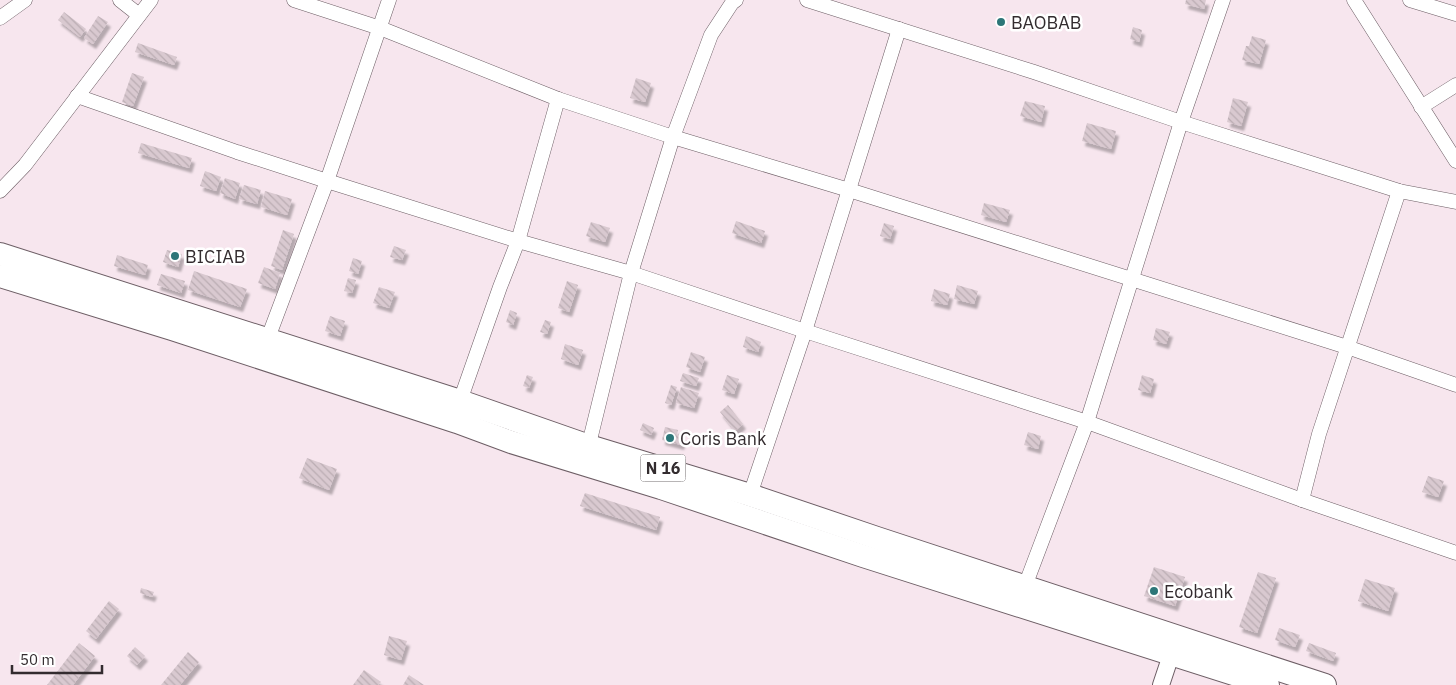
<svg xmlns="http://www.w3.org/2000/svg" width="1456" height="685" viewBox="0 0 1456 685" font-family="'IBM Plex Sans',sans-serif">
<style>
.building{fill:url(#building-back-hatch);filter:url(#shadow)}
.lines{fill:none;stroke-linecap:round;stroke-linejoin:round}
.minor-casing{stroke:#6d5e65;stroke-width:15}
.tertiary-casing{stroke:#6d5e65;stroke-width:18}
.trunk-casing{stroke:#6d5e65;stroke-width:24}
.minor{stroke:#fff;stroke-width:14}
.tertiary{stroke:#fff;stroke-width:16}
.trunk{stroke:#fff;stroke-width:22}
.poi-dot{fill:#2c7678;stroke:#fff;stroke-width:2}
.labels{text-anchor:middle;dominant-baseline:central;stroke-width:5;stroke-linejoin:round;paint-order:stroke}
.shield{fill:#fff;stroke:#706b6d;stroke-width:1}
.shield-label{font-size:16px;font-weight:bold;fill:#332c2f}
.poi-label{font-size:18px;fill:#332c2f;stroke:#fff;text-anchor:start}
</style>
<defs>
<pattern id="building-back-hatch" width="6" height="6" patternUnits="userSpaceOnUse" patternTransform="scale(1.25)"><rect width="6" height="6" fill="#d9c9d0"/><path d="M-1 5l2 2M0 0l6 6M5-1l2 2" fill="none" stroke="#bbadb3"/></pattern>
<filter id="shadow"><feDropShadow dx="3" dy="5" stdDeviation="1" flood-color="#0004"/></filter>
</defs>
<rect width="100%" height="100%" fill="#f7e6ee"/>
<g class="building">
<polygon points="1186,0 1206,0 1204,9 1185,4"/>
<polygon points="64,12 86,29 80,37 58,20"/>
<polygon points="98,16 108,22 93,44 84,38"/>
<polygon points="1133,27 1142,30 1139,42 1130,39"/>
<polygon points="1252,36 1266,40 1259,64 1242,60 1246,46 1249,46"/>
<polygon points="138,43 177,57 174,65 135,52"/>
<polygon points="132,73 144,77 133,106 122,102"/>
<polygon points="636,78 651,83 645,102 630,98"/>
<polygon points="1233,98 1248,102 1241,126 1227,122"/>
<polygon points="1025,101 1045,106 1041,122 1020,116"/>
<polygon points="1087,123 1116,131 1111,149 1082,141"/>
<polygon points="141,143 192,158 189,168 138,153"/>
<polygon points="205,171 221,177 216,191 200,186"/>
<polygon points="225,178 240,183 235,199 220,193"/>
<polygon points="244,185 261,190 257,204 239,199"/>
<polygon points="265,191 292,199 287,215 261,207"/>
<polygon points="984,203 1010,210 1006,222 981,215"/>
<polygon points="736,221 765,231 761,243 732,233"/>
<polygon points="591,222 610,228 605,242 586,236"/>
<polygon points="884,223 894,226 890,239 880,236"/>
<polygon points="283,230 294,234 282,270 271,266"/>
<polygon points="394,246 406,250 402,260 390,257"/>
<polygon points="167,250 182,254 178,267 163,262"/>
<polygon points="117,255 148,265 145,275 114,266"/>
<polygon points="353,258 362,261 358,274 349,271"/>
<polygon points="264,267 280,273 275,289 258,283"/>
<polygon points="194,271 247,289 240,307 188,290"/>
<polygon points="161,274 185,281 181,293 157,285"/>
<polygon points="348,278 356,280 352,293 344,291"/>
<polygon points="567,281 578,285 569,312 558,308"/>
<polygon points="957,285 978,291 974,304 954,299"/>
<polygon points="379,287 395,292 389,308 373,303"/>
<polygon points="934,289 950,294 947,305 931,301"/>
<polygon points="510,310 517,313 513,325 506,322"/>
<polygon points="330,316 345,321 340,336 325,331"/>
<polygon points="545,320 551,322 547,334 540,332"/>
<polygon points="1156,328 1170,332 1166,344 1153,340"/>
<polygon points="746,336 761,342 758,352 743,347"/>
<polygon points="565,344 583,350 578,365 561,359"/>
<polygon points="691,352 705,357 700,372 686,367"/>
<polygon points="683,373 699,378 696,386 680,381"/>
<polygon points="527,375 533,377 529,388 523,386"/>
<polygon points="727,375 739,379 734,394 722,390"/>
<polygon points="1142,375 1154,379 1150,393 1138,390"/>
<polygon points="671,385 677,387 671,405 665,403"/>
<polygon points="681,387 699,393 694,408 676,403"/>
<polygon points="728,405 743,424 735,431 720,412"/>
<polygon points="643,423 654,428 651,435 640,430"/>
<polygon points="665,427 678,430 677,435 684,437 681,445 662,440"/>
<polygon points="1028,432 1041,436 1038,449 1024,445"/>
<polygon points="307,458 337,469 329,490 299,478"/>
<polygon points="1428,476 1444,481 1438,497 1422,492"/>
<polygon points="585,493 660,517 656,530 580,506"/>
<polygon points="1154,567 1185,577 1175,606 1144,596"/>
<polygon points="1258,572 1276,578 1257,633 1239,627"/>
<polygon points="1365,579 1395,588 1388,611 1358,601"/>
<polygon points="141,588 154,592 152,597 140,593"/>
<polygon points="109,601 119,609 96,639 86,631"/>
<polygon points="1279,628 1300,635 1295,647 1275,640"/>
<polygon points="389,636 407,641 401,660 384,655"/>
<polygon points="79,643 95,656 73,685 47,685"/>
<polygon points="1309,643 1336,653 1333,661 1306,651"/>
<polygon points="135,647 145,656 137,665 127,656"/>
<polygon points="188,652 199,662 180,685 161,685"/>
<polygon points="364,670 381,682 378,685 353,685"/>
<polygon points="409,675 424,685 403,685"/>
</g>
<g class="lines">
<defs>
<g id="minor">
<polyline points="120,0 139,15"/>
<polyline points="294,0 380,28 558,99 673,137 849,190 1347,347 1456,385"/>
<polyline points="807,0 1034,72 1181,122 1399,191 1456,202"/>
<polyline points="1354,0 1456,161"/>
<polyline points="1410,0 1456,14"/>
<polyline points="0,18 25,0"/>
<polyline points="77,96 237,152 327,181 518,241 631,273 805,331 1087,422 1302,500 1456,553"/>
<polyline points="1421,107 1456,85"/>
<polyline points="0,191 25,165 151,0"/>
<polyline points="265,346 327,181 389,0"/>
<polyline points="460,401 500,287 518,241 558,99"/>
<polyline points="587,452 631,273 673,137 711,35 732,3 736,0"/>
<polyline points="750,495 805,331 899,29"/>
<polyline points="1302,500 1319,434 1399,191"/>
<polyline points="1022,594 1087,422 1181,122 1223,0"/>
</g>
<polyline id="tertiary" points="1161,685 1174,646"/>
<g id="trunk">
<polyline points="0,254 460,401 589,446 750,495 877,538 1325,685"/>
<polyline points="0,276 172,329 457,422 511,442 661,488 863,556 1268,685"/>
</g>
</defs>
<use href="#minor" class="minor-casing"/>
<use href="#tertiary" class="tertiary-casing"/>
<use href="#trunk" class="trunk-casing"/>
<use href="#minor" class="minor"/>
<use href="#tertiary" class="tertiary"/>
<use href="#trunk" class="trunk"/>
</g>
<g class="poi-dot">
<circle cx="1001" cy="22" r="5"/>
<circle cx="175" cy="256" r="5"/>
<circle cx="670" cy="438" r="5"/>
<circle cx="1154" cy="591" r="5"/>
</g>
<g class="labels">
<rect class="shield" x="640.5" y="454.5" width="45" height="27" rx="4"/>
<g class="shield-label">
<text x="663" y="468">N 16</text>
</g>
<g class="poi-label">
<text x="1011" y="22">BAOBAB</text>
<text x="185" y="256">BICIAB</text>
<text x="680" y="438">Coris Bank</text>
<text x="1164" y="591">Ecobank</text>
</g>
</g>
<path d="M12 665v8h90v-8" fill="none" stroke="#332c2f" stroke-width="2.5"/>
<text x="20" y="665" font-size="15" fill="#332c2f" stroke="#ffffff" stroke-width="4" paint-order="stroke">50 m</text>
</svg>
